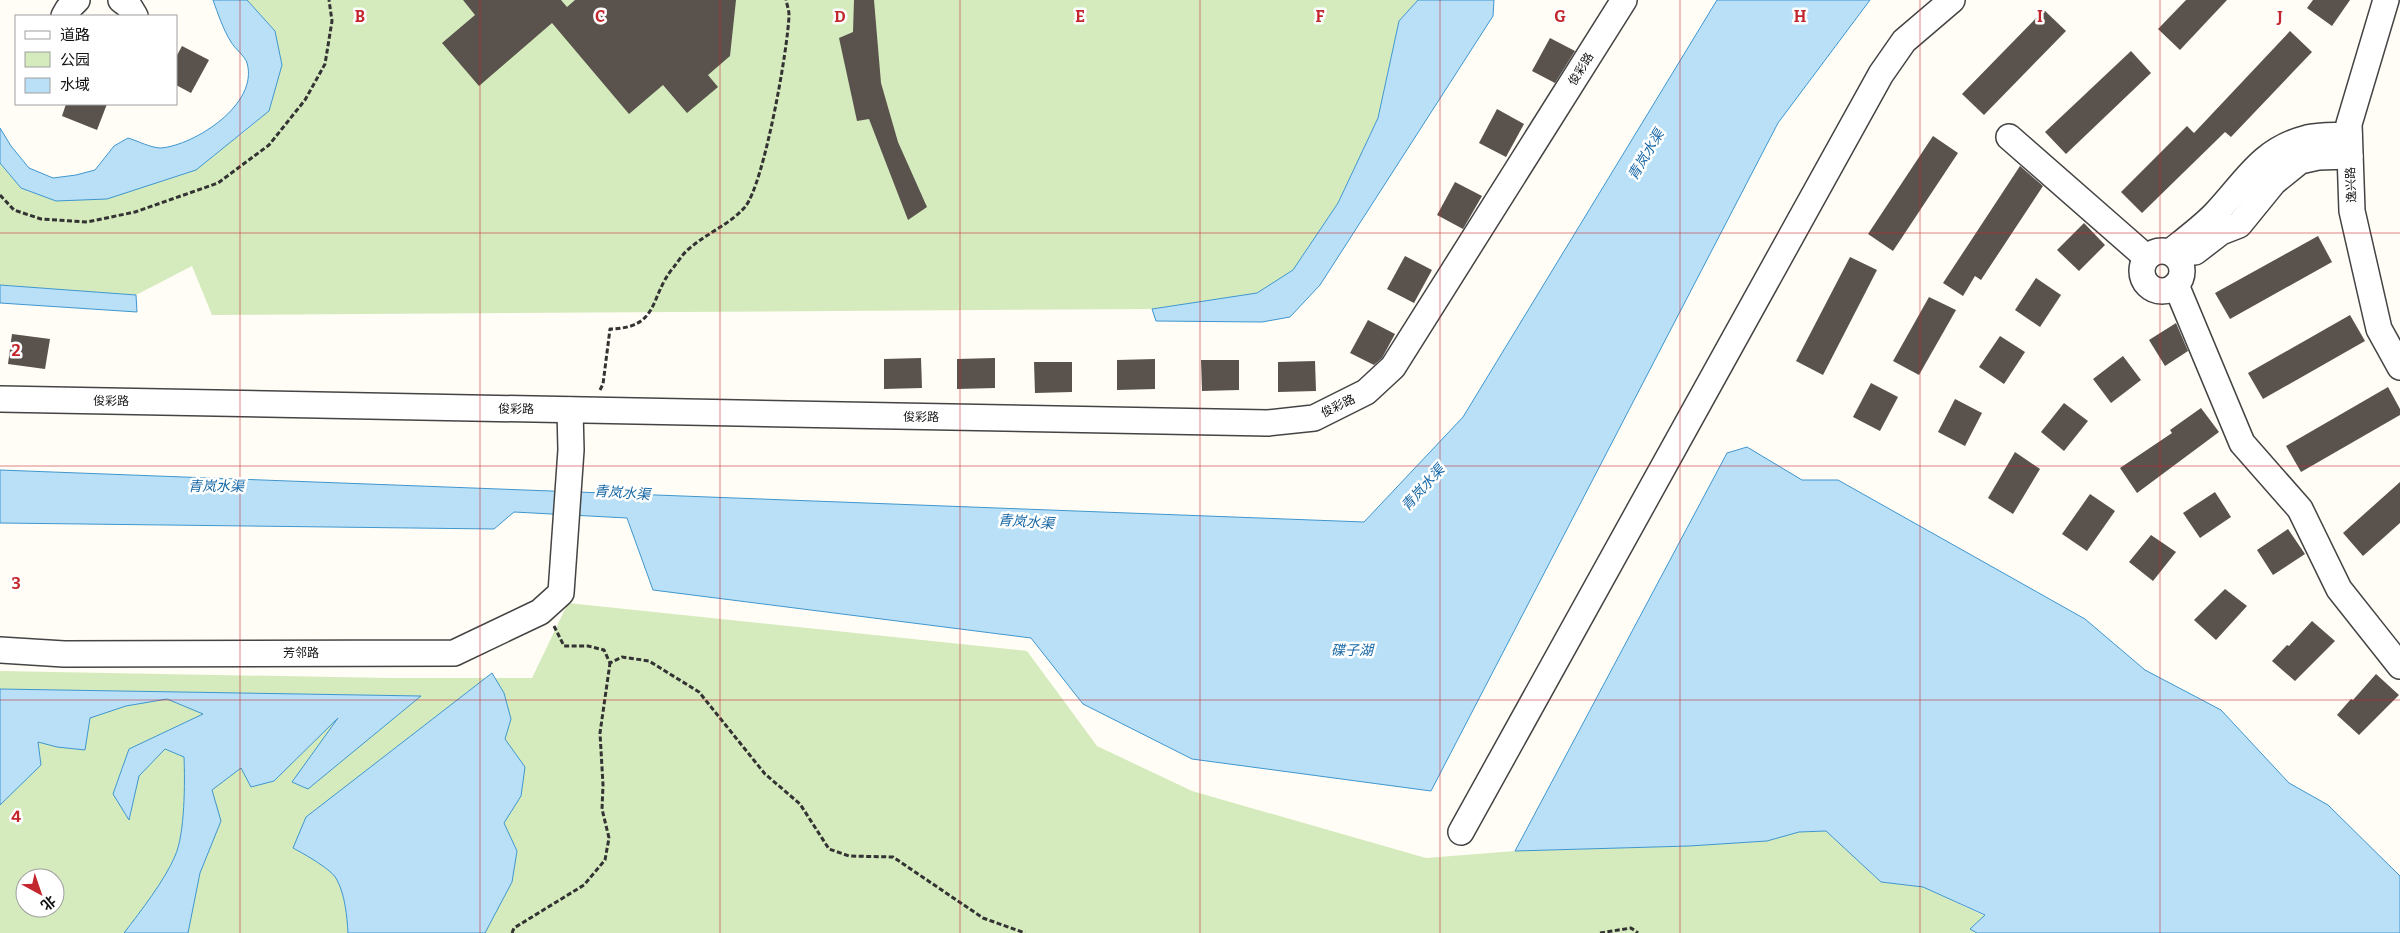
<svg xmlns="http://www.w3.org/2000/svg" width="2400" height="933" viewBox="0 0 2400 933" font-family="Bitter,'Noto Sans SC',serif">
<style>
.green{fill:#d5ebbd;fill-rule:evenodd}
.water{fill:#b9e0f7;stroke:#3f96cf}
.building{fill:#5a524d}
.lines{fill:none;stroke-linecap:round;stroke-linejoin:round}
.minor-casing{stroke:#444;stroke-width:28}
.path{stroke:#333;stroke-width:3;stroke-dasharray:5 2.5;stroke-linecap:butt}
.minor{stroke:#fff;stroke-width:25}
.grid{fill:none;stroke:#c4262e;stroke-width:1;stroke-opacity:0.55}
.labels{text-anchor:middle;dominant-baseline:central;stroke-width:5;stroke-linejoin:round;paint-order:stroke}
.street-label{font-size:12px;fill:#111;stroke:#fff}
.water-label{font-size:14px;font-style:italic;fill:#1768a6;stroke:#fff}
.grid-label{font-size:16px;text-anchor:middle;font-weight:bold;fill:#c4262e;stroke:#fff;stroke-width:5;stroke-linejoin:round;paint-order:stroke}
</style>
<rect width="100%" height="100%" fill="#fffdf5"/>
<g class="green">
<polygon points="247,0 1418,0 1399,21 1378,118 1338,203 1293,270 1257,293 1152,309 212,315 192,266 136,295 0,285 0,163 21,188 238,137 269,111 282,64 275,31"/>
<path d="M568 603 1027 651 1097 746 1192 791 1426 858 1515 851 1689 846 1767 841 1799 832 1826 831 1881 882 1923 887 1985 916 1971 929 1977 933H0V671L387 678H532ZM25 878H55V908H25Z"/>
</g>
<g class="water">
<path d="M213 0H247L275 31 282 65 269 111 196 170 107 199 56 201 21 188 0 163V128L11 146 29 168 53 178 76 175 95 170 114 146 128 138C138 141 151 148 161 148 195 145 259 104 247 63 245 56 235 49 231 42 223 29 218 14 213 0Z"/>
<polygon points="1418,0 1494,0 1493,16 1320,285 1290,317 1262,322 1156,321 1152,309 1257,293 1293,270 1338,203 1378,118 1399,21"/>
<polygon points="1717,0 1870,0 1778,123 1431,791 1192,759 1083,704 1031,638 653,590 627,518 514,512 494,529 0,523 0,470 1364,522 1463,417"/>
<polygon points="0,285 136,295 137,312 0,303"/>
<polygon points="1747,447 1802,480 1838,480 2085,619 2145,670 2221,710 2289,783 2328,805 2400,876 2400,933 1977,933 1970,929 1985,915 1923,887 1881,882 1826,831 1799,832 1767,841 1689,846 1515,851 1727,453"/>
<path d="M492 673 504 693 511 719 505 739 525 767 521 796 504 823 517 851 512 882 485 933H348C347 916 345 895 337 880 333 870 304 854 293 848L306 817Z"/>
<path d="M0 689 421 696 308 789 292 782 338 718 274 781 251 787 241 768 212 790 221 821 200 873 188 933H124C140 912 165 880 175 856 185 834 185 782 184 757L165 749 139 776 129 820 113 794 129 749 203 714 167 699 126 706 90 718 85 750 57 747 38 742 41 765 0 805Z"/>
</g>
<g class="building">
<polygon points="463,0 561,0 567,7 575,0 736,0 730,56 708,75 718,87 687,113 663,85 629,114 552,23 479,86 442,43 475,15"/>
<polygon points="854,0 874,0 881,83 898,142 927,207 908,220 869,119 857,121 839,38 853,32"/>
<polygon points="2186,0 2227,0 2180,50 2158,29"/>
<polygon points="2313,0 2350,0 2332,26 2307,8"/>
<polygon points="2044,10 2066,31 1984,115 1962,94"/>
<polygon points="2290,31 2312,52 2231,137 2225,132 2142,213 2121,192 2187,126 2194,133"/>
<polygon points="1550,38 1575,51 1555,83 1532,71"/>
<polygon points="182,46 209,60 191,93 176,85 176,57"/>
<polygon points="2131,51 2151,73 2066,154 2045,132"/>
<polygon points="66,104 107,104 97,130 62,116"/>
<polygon points="1497,109 1524,124 1506,157 1479,143"/>
<polygon points="1933,136 1958,153 1893,251 1868,234"/>
<polygon points="2020,166 2043,186 1981,280 1975,276 1963,296 1943,283"/>
<polygon points="1455,182 1482,196 1463,229 1437,215"/>
<polygon points="2084,223 2105,245 2079,271 2057,250"/>
<polygon points="2318,236 2332,262 2230,319 2215,293"/>
<polygon points="1405,256 1432,270 1414,303 1387,289"/>
<polygon points="1850,257 1877,270 1823,375 1796,361"/>
<polygon points="2036,278 2061,295 2040,327 2015,310"/>
<polygon points="1929,297 1956,310 1919,375 1893,361"/>
<polygon points="2350,315 2365,341 2263,399 2248,373"/>
<polygon points="1368,320 1395,334 1382,358 1374,365 1350,353"/>
<polygon points="2176,323 2188,351 2165,366 2149,340"/>
<polygon points="12,334 50,339 45,369 8,364"/>
<polygon points="2000,336 2025,352 2004,384 1979,367"/>
<polygon points="2123,356 2141,380 2111,403 2093,379"/>
<polygon points="921,358 922,388 884,389 884,359"/>
<polygon points="995,358 995,388 957,389 957,359"/>
<polygon points="1155,359 1155,389 1117,390 1117,360"/>
<polygon points="1201,360 1239,360 1239,390 1202,391"/>
<polygon points="1315,361 1316,391 1278,392 1278,362"/>
<polygon points="1034,362 1072,362 1072,392 1035,393"/>
<polygon points="1871,383 1898,397 1880,431 1853,417"/>
<polygon points="2388,387 2400,409 2400,415 2301,472 2286,446"/>
<polygon points="1955,399 1982,413 1965,446 1938,432"/>
<polygon points="2064,403 2088,421 2064,451 2041,432"/>
<polygon points="2201,408 2219,432 2137,493 2120,468 2172,433 2170,430"/>
<polygon points="2015,452 2040,469 2013,514 1988,498"/>
<polygon points="2400,482 2400,523 2363,556 2343,533"/>
<polygon points="2215,492 2231,517 2200,538 2183,513"/>
<polygon points="2090,494 2115,511 2087,551 2062,534"/>
<polygon points="2288,529 2305,554 2273,575 2257,550"/>
<polygon points="2151,535 2176,552 2153,581 2129,562"/>
<polygon points="2225,589 2247,606 2216,640 2194,620"/>
<polygon points="2312,621 2335,641 2295,681 2272,661 2287,645 2289,646"/>
<polygon points="2376,674 2399,695 2359,735 2337,715 2351,699 2353,700"/>
</g>
<g class="lines">
<defs>
<g id="minor">
<polyline points="121,0 129,6 135,16"/>
<polyline points="2386,0 2349,124 2352,211 2379,329 2400,367"/>
<polyline points="64,16 68,9 77,0"/>
<polyline points="2009,137 2146,257"/>
<circle cx="2162" cy="271" r="20"/>
<path d="M2170 252C2185 240 2201 228 2214 215 2245 183 2260 150 2307 138 2320 135 2336 136 2349 135"/>
<polyline points="2195,252 2221,232 2239,225 2274,182 2300,161 2318,157 2350,156"/>
<polyline points="2176,285 2242,443 2300,509 2339,589 2400,666"/>
<polyline points="0,399 1268,423 1314,418 1366,392 1393,367 1624,0"/>
<polyline points="0,650 64,654 454,653 540,612 561,593 571,450 570,410"/>
<polyline points="1461,832 1881,74 1904,41 1952,0"/>
</g>
</defs>
<use href="#minor" class="minor-casing"/>
<g class="path">
<polyline points="0,195 14,210 41,219 87,222 135,212 218,183 269,145 305,100 325,64 332,21 329,0"/>
<path d="M600 390 603 384 610 329C660 328 649 297 673 268 678 262 683 253 690 248 707 233 729 225 745 207 764 184 788 49 789 15 789 10 787 5 786 0"/>
<polyline points="554,626 564,646 588,646 604,650 610,663 622,657 649,661 699,692 765,774 800,804 829,849 849,856 893,857 983,918 1025,933"/>
<polyline points="512,933 514,928 584,885 605,860 609,838 602,809 603,785 600,733 610,663"/>
<polyline points="1600,933 1631,928 1638,933"/>
</g>
<use href="#minor" class="minor"/>
</g>
<path class="grid" d="M240 0V933M480 0V933M720 0V933M960 0V933M1200 0V933M1440 0V933M1680 0V933M1920 0V933M2160 0V933M0 233H2400M0 466H2400M0 700H2400"/>
<g class="labels">
<g class="street-label">
<text transform="translate(1581 69) rotate(-58)">俊彩路</text>
<text transform="translate(2351 185) rotate(-92)">逸兴路</text>
<text transform="translate(111 401) rotate(1)">俊彩路</text>
<text transform="translate(1338 406) rotate(-26)">俊彩路</text>
<text transform="translate(516 409) rotate(1)">俊彩路</text>
<text transform="translate(921 417) rotate(1)">俊彩路</text>
<text x="301" y="653">芳邻路</text>
</g>
<g class="water-label">
<text transform="translate(1646 155) rotate(-59)">青岚水渠</text>
<text x="216" y="486">青岚水渠</text>
<text transform="translate(1423 488) rotate(-48)">青岚水渠</text>
<text transform="translate(622 493) rotate(4)">青岚水渠</text>
<text transform="translate(1026 522) rotate(4)">青岚水渠</text>
<text x="1352" y="650">碟子湖</text>
</g>
</g>
<g class="grid-label">
<text x="360" y="22">B</text>
<text x="600" y="22">C</text>
<text x="840" y="22">D</text>
<text x="1080" y="22">E</text>
<text x="1320" y="22">F</text>
<text x="1560" y="22">G</text>
<text x="1800" y="22">H</text>
<text x="2040" y="22">I</text>
<text x="2280" y="22">J</text>
<text x="16" y="356">2</text>
<text x="16" y="589">3</text>
<text x="16" y="822">4</text>
</g>
<rect x="15" y="15" width="162" height="90" fill="#ffffff" stroke="#a0a0a0"/>
<rect x="25" y="31" width="25" height="8" fill="#ffffff" stroke="#a0a0a0"/>
<text x="60" y="40" font-size="15" fill="#111111">道路</text>
<rect x="25" y="52" width="25" height="15" fill="#d5ebbd" stroke="#a0a0a0"/>
<text x="60" y="65" font-size="15" fill="#111111">公园</text>
<rect x="25" y="78" width="25" height="15" fill="#b9e0f7" stroke="#a0a0a0"/>
<text x="60" y="90" font-size="15" fill="#111111">水域</text>
<g transform="translate(40 893) rotate(140)"><circle r="24" fill="#ffffff" stroke="#a0a0a0"/>
<path d="M0-4L9 19L0 12L-9 19Z" fill="#c4262e"/>
<text y="-8" font-size="14" font-weight="bold" text-anchor="middle" fill="#111111">北</text>
</g>
</svg>
